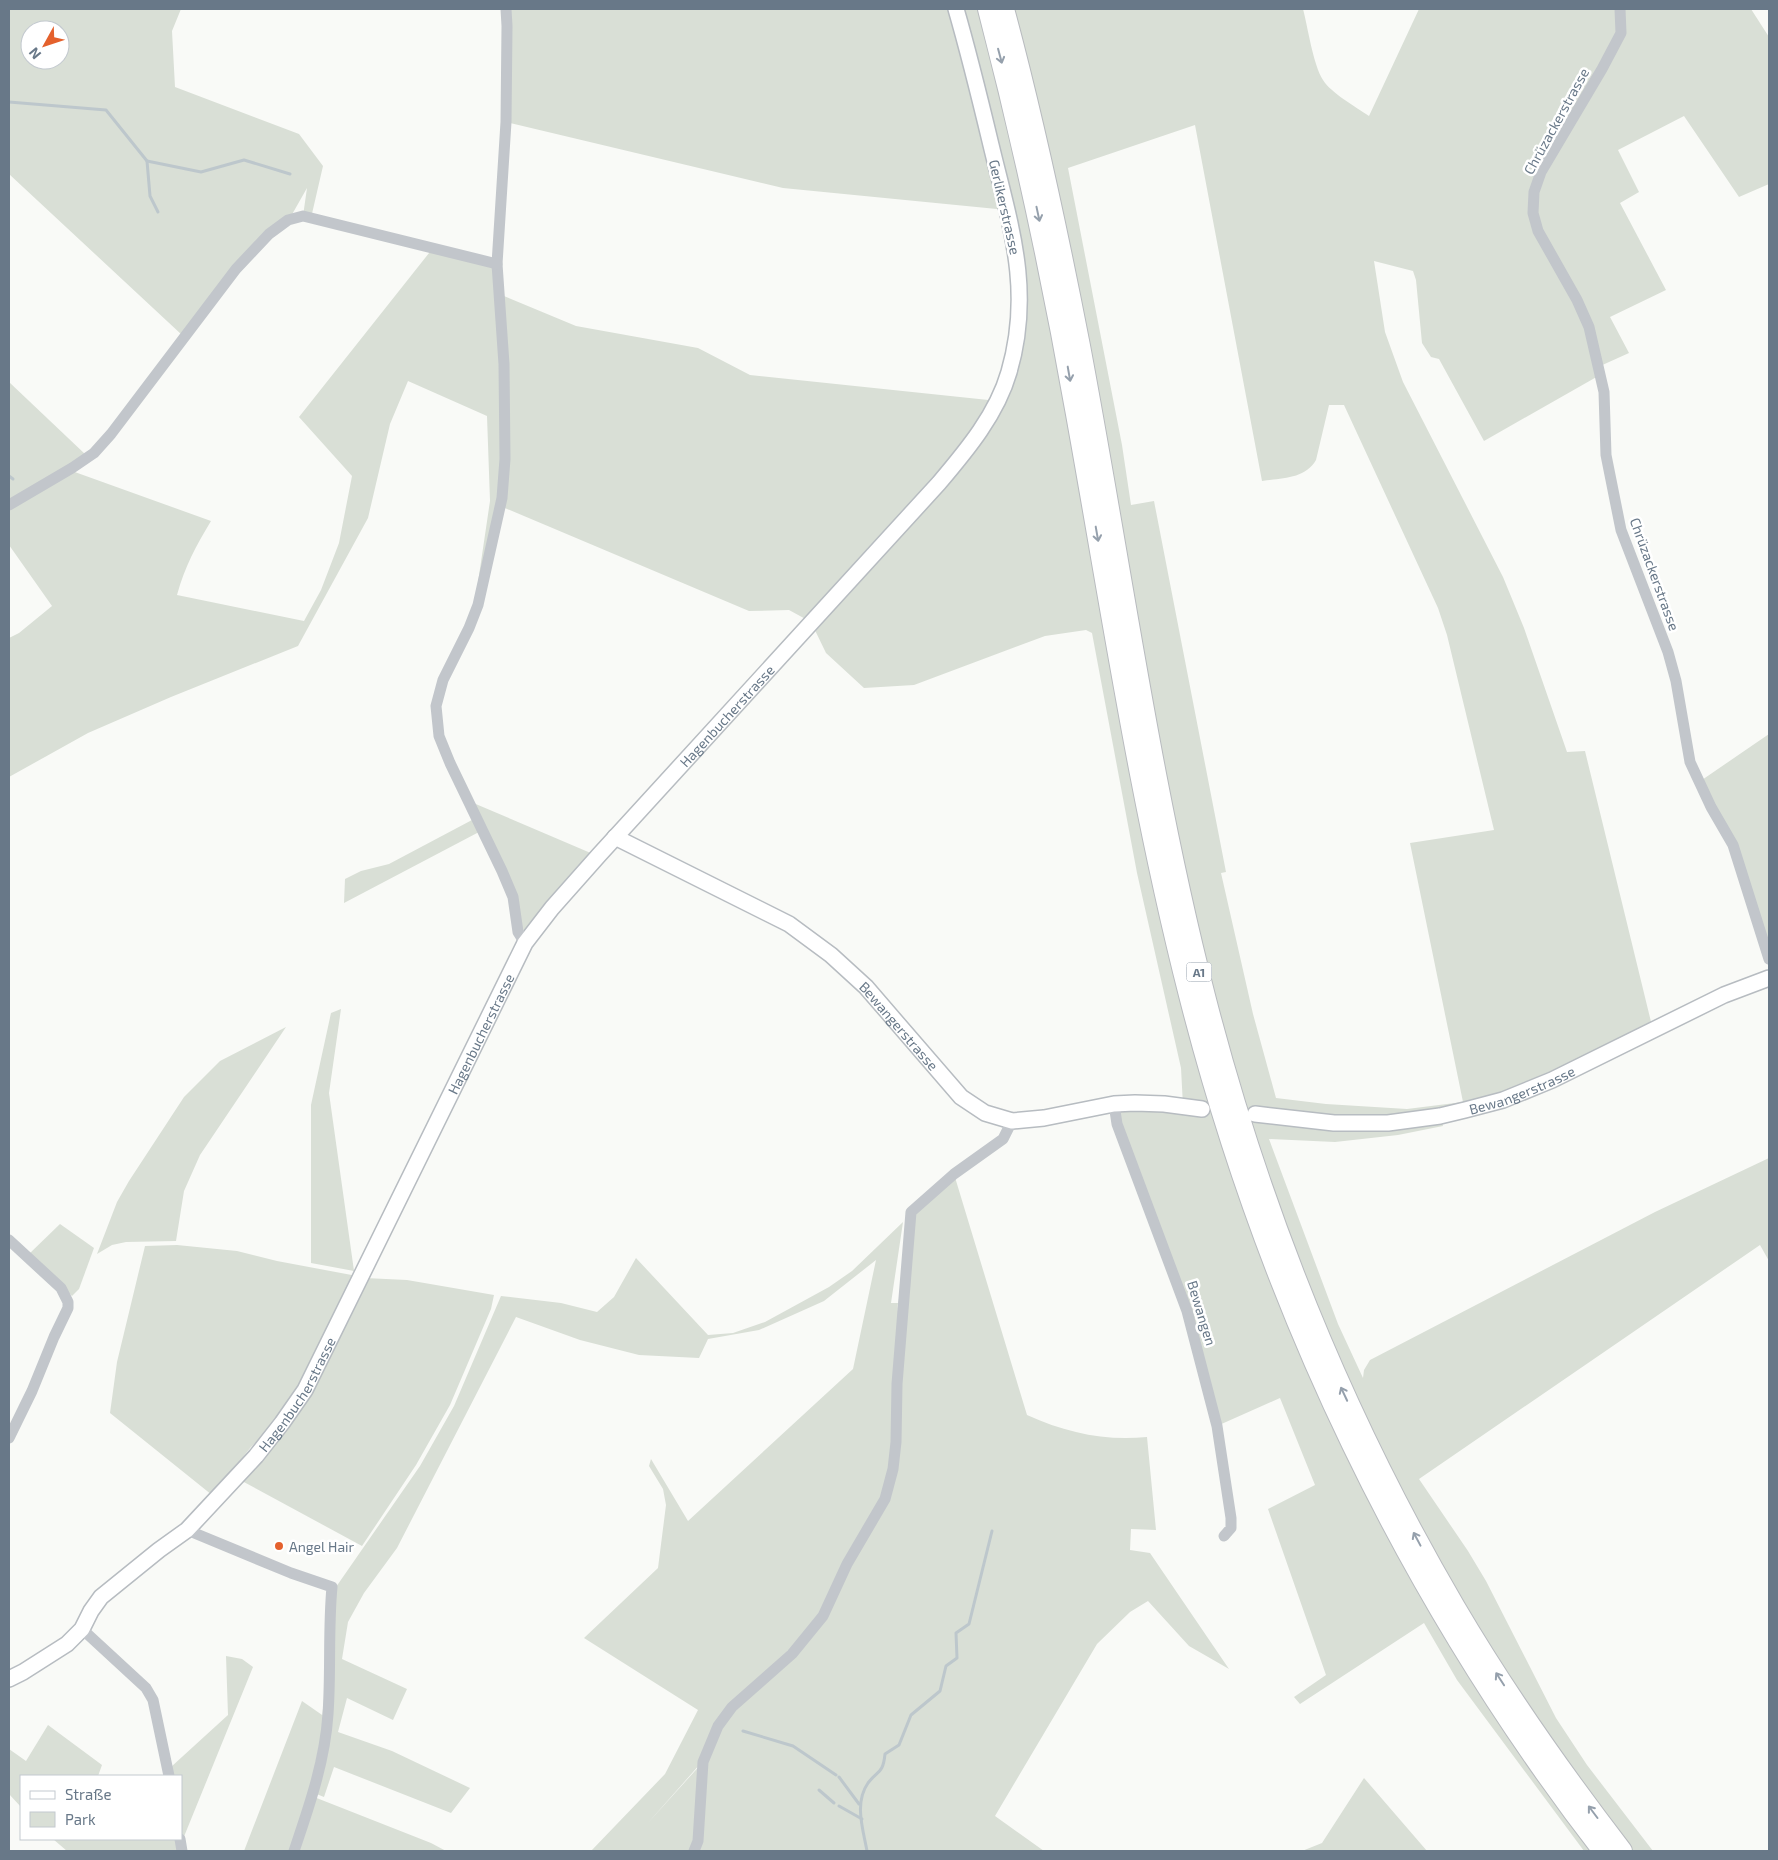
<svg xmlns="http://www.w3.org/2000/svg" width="1778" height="1860" viewBox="0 0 1778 1860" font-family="'Exo 2',sans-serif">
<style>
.green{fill:#d9dfd6;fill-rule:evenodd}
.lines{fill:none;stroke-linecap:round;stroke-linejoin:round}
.stream{stroke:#bdc7cc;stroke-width:3}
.secondary-casing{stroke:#b7bcc1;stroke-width:18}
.highway-casing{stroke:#b8bbbf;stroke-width:22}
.street{stroke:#c2c6cb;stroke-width:11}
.secondary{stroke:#fff;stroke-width:15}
.highway{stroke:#fff;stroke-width:20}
.oneway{stroke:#95a0ac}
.poi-dot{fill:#e4612d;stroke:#fff;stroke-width:2}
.labels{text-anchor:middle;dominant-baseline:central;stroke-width:5;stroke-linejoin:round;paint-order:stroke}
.shield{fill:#fff;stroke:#95a0ac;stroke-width:1}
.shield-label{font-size:12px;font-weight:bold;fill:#687888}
.street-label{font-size:14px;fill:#687888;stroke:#fff}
.poi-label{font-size:14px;fill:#687888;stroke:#fff;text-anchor:start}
</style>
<rect width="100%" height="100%" fill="#f9faf7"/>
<g class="green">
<path d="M9 9H181L172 31 175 87 299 134 323 166 311 218 303 216 307 188 290 218 182 335 9 174ZM30 30H60V60H30Z"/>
<path d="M506 9H1303C1308 28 1313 64 1323 80 1331 93 1356 107 1369 116L1419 9H1751L1769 37V184L1739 197 1684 116 1618 150 1639 192 1620 203 1666 290 1610 317 1629 353 1598 367 1600 375 1484 441 1439 359 1431 357 1422 343 1416 280 1413 271 1374 261 1385 332 1403 382 1503 577 1524 628 1567 752 1585 751 1653 1030 1552 1080 1440 1116 1443 1126 1398 1135 1335 1142 1269 1139 1338 1324 1363 1378 1364 1370 1370 1360 1655 1212 1769 1158V1261L1760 1245 1419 1479 1468 1551 1486 1581 1556 1718 1587 1765 1653 1851H1584L1457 1680 1424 1623 1300 1704 1294 1697 1326 1675 1268 1509 1315 1485 1280 1398 1217 1426 1187 1311 1114 1104 1183 1106 1181 1068 1137 873 1092 633 1086 630 1045 636 914 685 864 688 826 653 811 622 789 610 749 611 500 506 497 499 477 589 490 501 487 416 408 381 390 424 368 518 298 646 171 697 88 733 9 777V638L19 633 52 606 9 545V509L72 471 211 521C196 546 185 566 177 595L304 621 321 590 339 543 352 476 299 417 433 248 497 264 499 294 576 326 698 348 750 375 998 401 1017 342 1007 210 783 188 506 122ZM1195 125 1262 481C1282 478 1305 479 1316 460L1329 405H1344L1438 608 1447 635 1494 830 1410 843 1463 1102 1407 1109 1326 1104 1276 1098 1253 1014 1221 873 1226 872 1154 501 1131 505 1122 445 1068 168Z"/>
<polygon points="9,382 86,455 9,505"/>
<polygon points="1769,734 1769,959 1733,845 1699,782"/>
<polygon points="471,802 593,854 528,930 521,930"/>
<polygon points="472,820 479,832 344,903 345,879 361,871 389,864"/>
<polygon points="341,1009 329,1093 354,1271 311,1263 311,1105 331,1013"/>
<polygon points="286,1027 200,1155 184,1191 176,1241 126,1242 112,1245 97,1254 117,1202 129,1181 184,1097 220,1061"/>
<path d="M954 1174 1027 1415C1067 1433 1104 1441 1147 1437L1156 1530 1131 1529 1130 1550 1150 1553 1229 1669 1189 1646 1148 1601 1130 1612 1097 1644 995 1816 1044 1851H591L665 1774 698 1710 584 1638 658 1568 666 1505 663 1489 649 1466 651 1459 688 1521 853 1369 876 1260 824 1301 759 1330 708 1339 699 1358 639 1355 580 1340 516 1317 397 1548 364 1593 348 1622 342 1659 407 1689 393 1720 347 1698 338 1732 392 1751 470 1788 451 1813 334 1767 324 1797 314 1793 336 1587 420 1466 454 1406 501 1296 561 1303 597 1312 614 1297 636 1258 708 1335 733 1333 765 1322 829 1287 852 1271 903 1222 891 1303H898L897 1313 911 1212ZM733 1700 703 1762 647 1824 701 1763Z"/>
<polygon points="60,1224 94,1248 79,1289 72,1296 28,1255"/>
<polygon points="177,1245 237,1251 277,1261 357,1276 300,1387 278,1422 251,1447 212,1495 110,1413 117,1362 145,1246"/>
<polygon points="365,1278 407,1280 494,1295 491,1309 450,1405 416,1465 362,1546 242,1481 255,1469 270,1446"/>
<polygon points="226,1656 242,1659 253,1667 183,1839 181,1828 181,1776 173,1776 171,1767 228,1715"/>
<polygon points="302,1701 325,1717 309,1795 431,1843 446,1851 244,1851"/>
<polygon points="48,1725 102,1765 98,1776 21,1776 21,1807 9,1794 9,1749 26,1761"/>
<polygon points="1364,1778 1427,1851 1302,1851 1322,1843"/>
<polygon points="53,1839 176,1839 179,1851 67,1851"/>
</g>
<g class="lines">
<g class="stream">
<polyline points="9,102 106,110 147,161 201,172 244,160 290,174"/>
<polyline points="147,161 150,196 158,212"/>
<polyline points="9,476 13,479"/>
<polyline points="743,1731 793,1746 836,1775"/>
<polyline points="839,1777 859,1804"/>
<polyline points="819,1790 834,1803"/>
<polyline points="839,1806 862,1819"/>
<path d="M867 1851C863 1829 854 1803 868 1783 878 1770 883 1774 885 1754L899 1745 911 1715 940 1691 946 1666 957 1658 956 1633 969 1624 992 1531"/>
</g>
<defs>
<g id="secondary">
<path id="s1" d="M615 837 789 924 831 955 866 987 961 1097 985 1113 1012 1121 1044 1118 1114 1104 1135 1103 1164 1104 1202 1109"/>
<path id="s2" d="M1255 1114 1334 1123H1388L1440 1116 1465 1110 1503 1100 1552 1080 1724 995 1769 978"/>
<path id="s3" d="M9 1679 23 1672 67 1644 82 1629 91 1611 101 1597 159 1550 187 1530 256 1456 282 1423 305 1390 525 943 552 908 599 855 939 483C967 450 997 414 1009 372 1033 290 1010 224 991 145 980 99 969 54 956 9"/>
</g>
<g id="highway">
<path d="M988 9C1023 143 1052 278 1076 414 1111 608 1140 804 1189 995 1268 1306 1407 1598 1603 1851"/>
<path d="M1004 9C1034 120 1058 233 1080 346 1121 563 1150 782 1205 996 1260 1210 1343 1416 1455 1607 1505 1692 1562 1773 1622 1851"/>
</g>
</defs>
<use href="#secondary" class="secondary-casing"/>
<use href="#highway" class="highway-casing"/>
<g class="street">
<polyline points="506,9 507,26 506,122 497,264 504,364 505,459 502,498 478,605 469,628 443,680 436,706 439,736 450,763 502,871 513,897 518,932 525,943"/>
<polyline points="1620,9 1621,33 1602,69 1541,172 1534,192 1533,213 1538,231 1577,300 1589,327 1604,392 1606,455 1621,530 1668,652 1676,681 1690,762 1711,807 1733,845 1769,959"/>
<polyline points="9,505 72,468 94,453 111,434 236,269 269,234 288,220 303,216 497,264"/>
<polyline points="1114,1104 1117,1124 1187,1311 1217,1426 1231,1518 1231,1528 1224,1536"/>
<polyline points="9,1240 61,1288 68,1302 68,1308 54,1337 32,1391 9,1438"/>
<path d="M187 1530 291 1573 332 1587C328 1629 331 1672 328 1714 325 1761 309 1807 294 1851"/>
<polyline points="82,1629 146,1688 153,1700 169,1776"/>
<polyline points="180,1839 182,1851"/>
<polyline points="694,1851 698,1841 703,1762 718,1726 732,1707 792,1654 823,1616 847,1564 885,1499 893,1469 896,1442 897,1384 911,1212 954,1174 1003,1139 1012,1121"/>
</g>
<use href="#secondary" class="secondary"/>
<use href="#highway" class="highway"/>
</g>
<defs><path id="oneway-shaft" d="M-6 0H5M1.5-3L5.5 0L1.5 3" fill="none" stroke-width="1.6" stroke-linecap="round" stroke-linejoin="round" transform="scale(1.25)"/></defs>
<g class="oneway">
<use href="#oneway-shaft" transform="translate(1000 56) rotate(75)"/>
<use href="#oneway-shaft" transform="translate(1038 214) rotate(78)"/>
<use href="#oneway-shaft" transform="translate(1069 374) rotate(80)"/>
<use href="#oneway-shaft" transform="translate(1097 534) rotate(80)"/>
<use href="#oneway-shaft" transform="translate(1344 1394) rotate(-115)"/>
<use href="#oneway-shaft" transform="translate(1417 1539) rotate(-118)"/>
<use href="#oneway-shaft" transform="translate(1500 1679) rotate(-123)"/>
<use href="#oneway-shaft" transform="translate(1593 1812) rotate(-127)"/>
</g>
<circle class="poi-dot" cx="279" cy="1546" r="5"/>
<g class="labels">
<rect class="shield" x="1186.5" y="962.5" width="25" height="19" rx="4"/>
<g class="shield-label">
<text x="1199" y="972">A1</text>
</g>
<g class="street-label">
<text transform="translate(1556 121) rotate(-61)">Chrüzackerstrasse</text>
<text transform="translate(1005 207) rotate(77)">Gerlikerstrasse</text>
<text transform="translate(1655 574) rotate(70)">Chrüzackerstrasse</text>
<text stroke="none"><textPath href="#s3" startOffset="1221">Hagenbucherstrasse</textPath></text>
<text stroke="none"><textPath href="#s1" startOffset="345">Bewangerstrasse</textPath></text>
<text stroke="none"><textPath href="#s3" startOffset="816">Hagenbucherstrasse</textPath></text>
<text stroke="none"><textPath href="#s2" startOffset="272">Bewangerstrasse</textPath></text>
<text transform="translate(1202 1313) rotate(73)">Bewangen</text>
<text stroke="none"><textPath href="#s3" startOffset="411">Hagenbucherstrasse</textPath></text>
</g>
<g class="poi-label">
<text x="289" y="1546">Angel Hair</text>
</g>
</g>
<rect width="1778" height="1860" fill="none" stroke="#687888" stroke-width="20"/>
<rect x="20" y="1775" width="162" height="65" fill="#ffffff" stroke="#c3c9cf"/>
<rect x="30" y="1791" width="25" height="8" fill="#ffffff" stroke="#c3c9cf"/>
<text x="65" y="1800" font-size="15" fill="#687888">Straße</text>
<rect x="30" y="1812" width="25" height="15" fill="#d9dfd6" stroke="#c3c9cf"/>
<text x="65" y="1825" font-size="15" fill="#687888">Park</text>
<g transform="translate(45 45) rotate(230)"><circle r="24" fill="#ffffff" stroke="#c3c9cf"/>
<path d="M0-4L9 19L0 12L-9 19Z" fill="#e4612d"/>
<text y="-8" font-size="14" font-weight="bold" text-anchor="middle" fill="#687888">N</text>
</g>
</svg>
